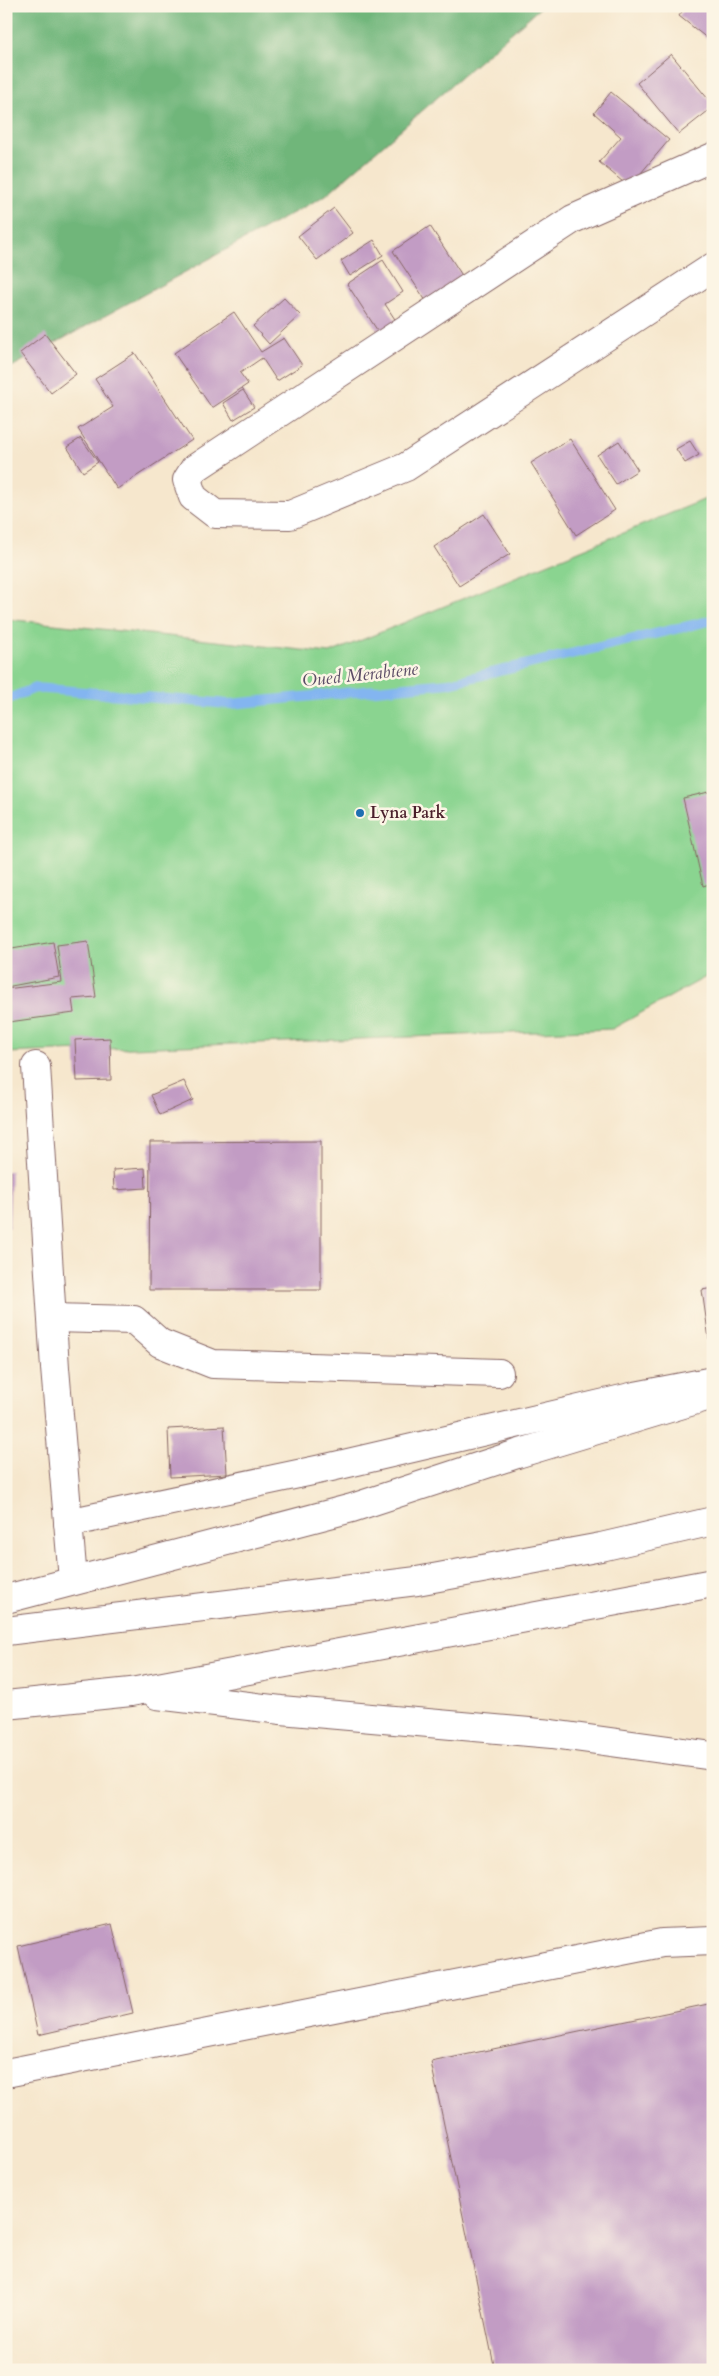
<svg xmlns="http://www.w3.org/2000/svg" width="719" height="2376" viewBox="0 0 719 2376" font-family="Cardo,serif">
<style>
.green{fill:#8ad490;stroke:#6a7a5e}
.forest{fill:#6fb67a;stroke:#5c6a52}
.lines{fill:none;stroke-linecap:round;stroke-linejoin:round}
.stream{stroke:#83b5f0;stroke-width:10}
.building{fill:#c29cc4}
.minor-casing{stroke:#866564;stroke-width:30}
.major-casing{stroke:#866564;stroke-width:30}
.highway-casing{stroke:#866564;stroke-width:30}
.minor{stroke:#fff;stroke-width:28}
.major{stroke:#fff;stroke-width:28}
.highway{stroke:#fff;stroke-width:28}
.poi-dot{fill:#1f6fb2;stroke:#fcf5e5;stroke-width:2}
.labels{text-anchor:middle;dominant-baseline:central;stroke-width:5;stroke-linejoin:round;paint-order:stroke}
.poi-label{font-size:16px;font-weight:bold;fill:#4a1f2b;stroke:#fcf5e5;text-anchor:start}
.water-label{font-size:18px;font-style:italic;fill:#5b4c66;stroke:#fcf5e5}
</style>
<rect width="100%" height="100%" fill="#fcf5e5"/>
<filter id="ink" filterUnits="userSpaceOnUse"><feTurbulence type="fractalNoise" baseFrequency=".02" numOctaves="2"/><feDisplacementMap in="SourceGraphic" scale="10" xChannelSelector="R" yChannelSelector="G"/><feConvolveMatrix kernelMatrix="1 2 1 2 8 2 1 2 1" color-interpolation-filters="sRGB"/></filter>
<filter id="wash" filterUnits="userSpaceOnUse"><feTurbulence type="fractalNoise" baseFrequency=".0096" numOctaves="4" result="noise"/><feDisplacementMap in="SourceGraphic" scale="20" xChannelSelector="R" yChannelSelector="G"/><feGaussianBlur stdDeviation="1.12" result="paint"/><feColorMatrix in="noise" values="0 0 0 0 0 0 0 0 0 0 0 0 0 0 0 0 0 1.4 0 .05"/><feComposite in="paint" operator="in"/></filter>
<g filter="url(#wash)">
<rect width="100%" height="100%" fill="#f6e7cd"/>
<polygon class="green" points="713,496 713,973 612,1029 6,1053 6,619 330,653"/>
<polygon class="forest" points="6,6 542,6 326,195 6,370"/>
<g class="lines">
<polyline class="stream" points="6,700 35,688 230,704 449,683 713,620"/>
</g>
<g id="blocks">
<g class="building">
<polygon points="677,6 713,6 713,43 679,16 683,10"/>
<polygon points="671,54 713,105 713,107 679,134 637,83"/>
<polygon points="611,92 669,140 629,187 599,162 621,137 594,113"/>
<polygon points="334,208 353,233 317,260 298,236"/>
<polygon points="430,226 465,280 428,304 393,251"/>
<polygon points="374,240 383,255 350,276 341,261"/>
<polygon points="383,260 403,292 385,304 400,327 383,339 347,284"/>
<polygon points="284,298 300,315 269,344 253,326"/>
<polygon points="234,312 261,352 284,338 302,365 277,381 262,358 240,373 248,384 212,408 174,353"/>
<polygon points="45,334 76,374 51,393 20,353"/>
<polygon points="135,353 192,440 117,489 78,429 113,407 95,379"/>
<polygon points="243,390 254,407 233,420 223,403"/>
<polygon points="81,438 98,462 83,472 67,447"/>
<polygon points="570,439 615,510 576,535 531,463"/>
<polygon points="619,441 638,470 616,484 597,455"/>
<polygon points="690,441 699,455 685,463 676,449"/>
<polygon points="484,514 510,554 459,586 434,547"/>
<polygon points="713,791 713,883 703,886 683,798"/>
<polygon points="88,941 96,997 72,999 74,1013 9,1022 6,989 62,982 57,945"/>
<polygon points="53,942 59,977 6,987 6,950"/>
<polygon points="110,1038 111,1080 77,1081 75,1040"/>
<polygon points="184,1081 193,1100 160,1115 151,1095"/>
<polygon points="321,1141 321,1290 149,1290 150,1142"/>
<polygon points="145,1168 146,1188 114,1190 113,1170"/>
<polygon points="6,1171 11,1171 9,1228 6,1227"/>
<polygon points="713,1288 713,1339 709,1339 702,1290"/>
<polygon points="224,1426 227,1474 170,1477 168,1429"/>
<polygon points="112,1924 133,2013 38,2035 18,1946"/>
<polygon points="713,2003 713,2370 495,2370 431,2062"/>
</g>
</g>
</g>
<g filter="url(#ink)">
<use href="#blocks" fill-opacity="0" stroke="#866564" stroke-width="1"/>
<g class="lines">
<defs>
<g id="minor">
<polyline points="713,157 573,219 194,469 187,480 193,497 215,514 290,515 406,467 713,267"/>
<polyline points="36,1066 55,1368 73,1580"/>
<polyline points="52,1318 134,1320 160,1343 213,1364 499,1373"/>
<polyline points="68,1523 331,1467 635,1396 713,1381"/>
<polyline points="6,2073 662,1943 713,1941"/>
</g>
<polyline id="major" points="6,1599 352,1508 517,1454 713,1395"/>
<g id="highway">
<polyline points="6,1631 417,1581 601,1547 713,1521"/>
<polyline points="157,1695 281,1710 552,1734 713,1756"/>
<polyline points="6,1705 131,1692 713,1583"/>
</g>
</defs>
<use href="#minor" class="minor-casing"/>
<use href="#major" class="major-casing"/>
<use href="#highway" class="highway-casing"/>
<use href="#minor" class="minor"/>
<use href="#major" class="major"/>
<use href="#highway" class="highway"/>
</g>
</g>
<circle class="poi-dot" cx="360" cy="813" r="5"/>
<g class="labels">
<g class="poi-label">
<text x="370" y="813">Lyna Park</text>
</g>
<g class="water-label">
<text transform="translate(360 675) rotate(-6)">Oued Merabtene</text>
</g>
</g>
<rect width="719" height="2376" fill="none" stroke="#fcf5e5" stroke-width="25"/>
</svg>
